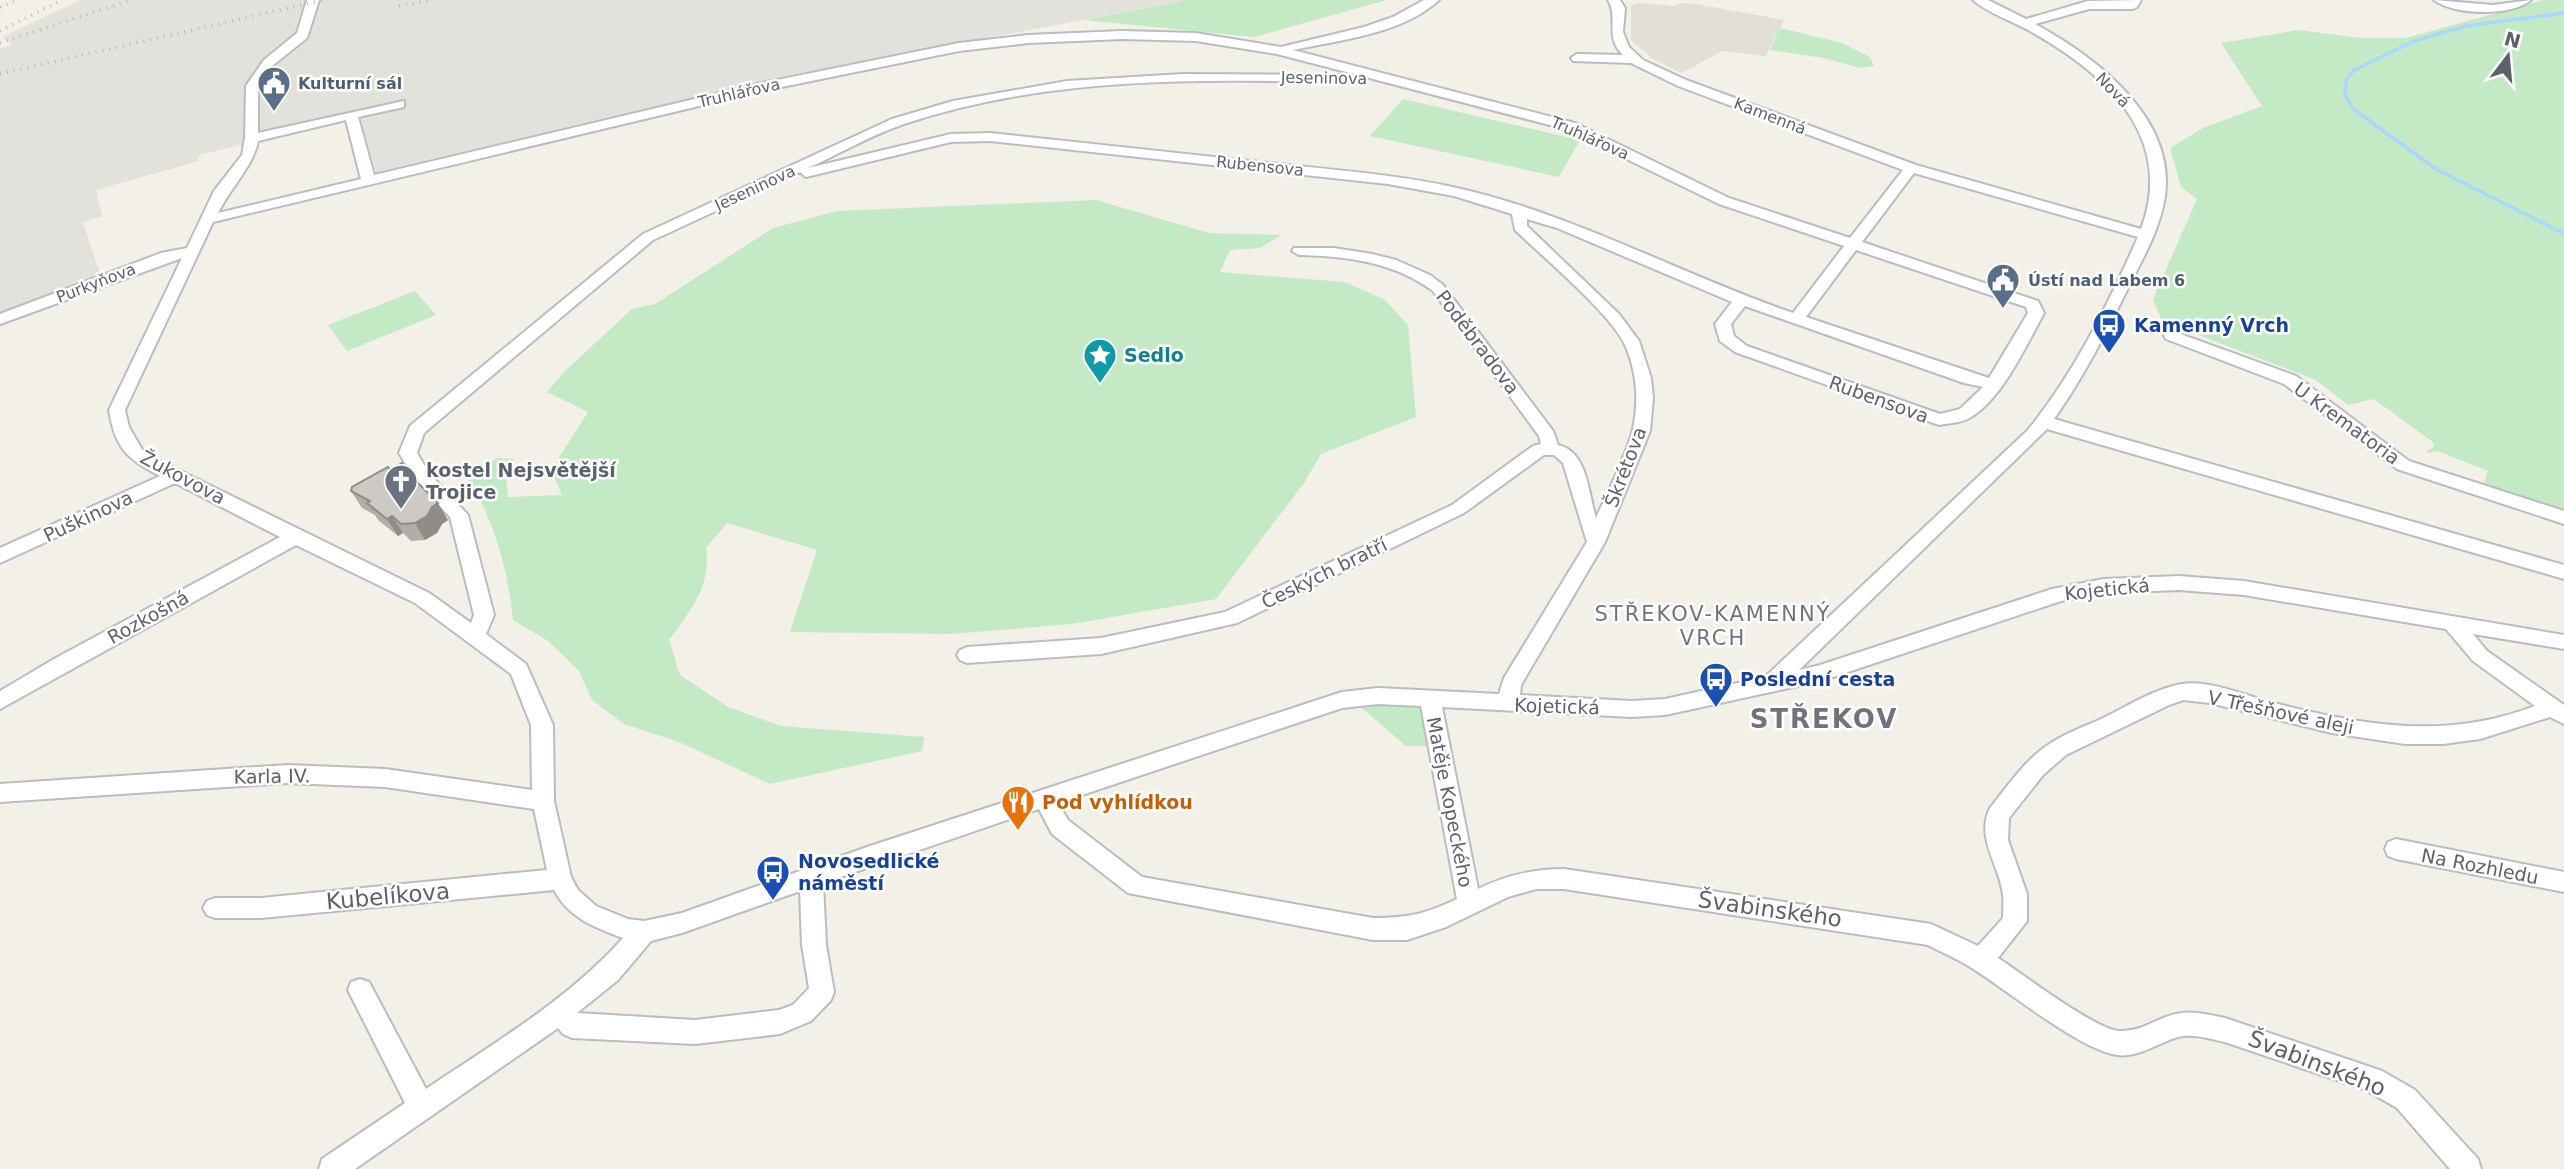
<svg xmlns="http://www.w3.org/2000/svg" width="2564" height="1169" viewBox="0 0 2564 1169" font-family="'DejaVu Sans',sans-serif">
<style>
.industrial{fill:#e2e1db}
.education{fill:#e2dfd5}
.green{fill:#c3eac4}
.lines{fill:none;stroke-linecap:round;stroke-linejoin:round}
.stream{stroke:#aad7ff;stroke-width:3.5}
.minor-casing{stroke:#babcc1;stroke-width:4}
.minor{fill:#fff;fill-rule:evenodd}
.rail{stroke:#b8b9b9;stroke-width:3.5;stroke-dasharray:1 6;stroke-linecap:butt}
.wall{fill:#b0aea9}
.shaded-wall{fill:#908d89}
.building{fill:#cdcac4;stroke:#908d89;stroke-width:2}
.labels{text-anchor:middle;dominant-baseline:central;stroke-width:5;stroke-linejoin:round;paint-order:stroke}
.far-street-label{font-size:16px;fill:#5e6268;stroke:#fff}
.far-service-label{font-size:16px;font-weight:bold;fill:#4e5e75;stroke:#fff;text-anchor:start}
.transit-label{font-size:19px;font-weight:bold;fill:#164399;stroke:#fff;text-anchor:start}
.street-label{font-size:19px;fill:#5e6268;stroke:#fff}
.culture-label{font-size:19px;font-weight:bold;fill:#0d838f;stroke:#fff;text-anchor:start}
.worship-label{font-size:19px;font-weight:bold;fill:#5b616d;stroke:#fff;text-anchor:start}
.food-label{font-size:19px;font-weight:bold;fill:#c56008;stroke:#fff;text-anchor:start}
.neighbourhood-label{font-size:21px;letter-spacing:2px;fill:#6f747b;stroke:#fff}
.near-street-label{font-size:23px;fill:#5e6268;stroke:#fff}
.district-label{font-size:26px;font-weight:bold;letter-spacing:2px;fill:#6f747b;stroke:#fff}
</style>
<rect width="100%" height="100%" fill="#f2f0e7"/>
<polygon class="industrial" points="80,0 1188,0 795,74 376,172 360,117 215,151 197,156 199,161 96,190 102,216 83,222 100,275 0,313 0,49 13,44 2,37"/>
<polygon class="education" points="1638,3 1674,6 1680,3 1696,4 1784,20 1766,56 1722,51 1682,73 1653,59 1631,40 1631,6"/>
<g class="green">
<polygon points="1188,0 1387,0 1254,37 1084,20"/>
<polygon points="2544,0 2564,0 2564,514 2482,487 2488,471 2438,451 2429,453 2426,451 2433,448 2434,443 2374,399 2348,405 2316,380 2162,321 2153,299 2197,199 2181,187 2170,148 2203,128 2262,106 2221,43 2298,30 2361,38 2406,38"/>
<polygon points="1780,28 1842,43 1870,57 1874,66 1860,68 1824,58 1770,50"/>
<polygon points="1403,99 1580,140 1559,177 1370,136"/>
<path d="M1096 200 1209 233 1281 235 1260 248 1230 250 1220 272 1345 282 1385 300 1408 325 1416 417 1321 454 1304 483 1216 599 1072 624 951 634 790 632 817 550 727 523 706 548C711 588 691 609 669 640L680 675 728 707 781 726 924 737 922 751 770 784 679 742 624 724 592 700 579 671 548 641 513 620C508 569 493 515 464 473L498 458 515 459 506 478 508 497 562 495 551 470 588 412 547 392 564 372 632 309 655 304 773 228 837 211Z"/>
<polygon points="415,291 436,315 347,351 328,325"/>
<polygon points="1380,704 1426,704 1434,746 1406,746 1362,708"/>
</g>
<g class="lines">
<g class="stream">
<polyline points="2347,79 2353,71 2414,41 2466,26 2564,13"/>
<polyline points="2346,82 2345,95 2353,109 2436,169 2564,234"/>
</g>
<defs>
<g id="minor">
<path d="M307 0H319L307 38 272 66 258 86V133L404 101V107L358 117 374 175 762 83 959 43 1028 35 1122 31 1196 33 1281 47 1364 27 1393 17 1424 0H1439C1402 34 1340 40 1293 50L1575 123 1729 198 1850 238 1903 170 1678 86 1631 63 1573 61 1571 58 1577 54 1623 55C1604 37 1619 18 1608 0H1620L1625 8 1623 32 1629 47 1643 60 1686 80 1916 165 2141 229C2176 136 2105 73 2030 31 2012 21 1988 13 1973 0H1988L2026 19 2088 1 2141 0 2137 7 2133 9H2089L2035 24C2096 57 2176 118 2165 196 2160 230 2142 260 2127 290 2105 335 2083 378 2054 419L2564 565V579L2047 429 1799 670 1820 665 2052 589 2104 579 2179 576 2244 581 2564 635V649L2473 634 2487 651 2564 705V724L2550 717 2480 739 2443 744H2405L2332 733 2210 703 2183 700 2169 705 2066 755 2043 775 2009 818 2008 840 2027 894V921L1998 958C2021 973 2096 1030 2119 1031 2142 1032 2156 1018 2176 1014 2192 1010 2210 1015 2225 1018L2382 1071 2415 1090 2478 1159 2481 1169H2450L2397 1108 2366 1090 2225 1042C2211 1039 2192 1033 2178 1037 2157 1043 2139 1058 2117 1055 2081 1050 2008 991 1975 970 1960 960 1943 953 1928 945L1564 889H1536L1508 897 1446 927 1407 940H1373L1128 893 1052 834 1039 809 823 883 826 945 834 992 831 1000 811 1021 780 1034 695 1044 572 1038 563 1034 558 1028 355 1169H319L322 1159 405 1103 348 990 351 982 360 979 369 982 426 1089C494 1043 568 1000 623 938 594 927 569 918 554 890L261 918H215L207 915 203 908 207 901 215 898H261L547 870 534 809 385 787 288 783 0 802V784L288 765 385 769 532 790 531 725 511 674 415 603 296 545 0 709V691L54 659 280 537 175 483 0 563V548L160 476C127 459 115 448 109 410L182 258 0 324V314L161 253 187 248 214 191 242 155 245 138 246 86 264 60 297 33ZM1122 39 1196 41 1277 54 1565 129 1719 204 1844 246 1793 313C1680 274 1573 214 1457 188 1395 174 1331 170 1269 163 1176 153 1083 143 990 133L951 134 808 168C839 154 871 135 904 124 1050 75 1206 79 1358 83L1364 79 1358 75 1183 74 1067 81 953 101 892 119 643 234 410 426 399 453 416 481 450 517 474 615 471 623 429 593 144 453 129 427 125 410 213 222 762 91 959 51 1028 43ZM346 120 361 179 218 213C230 188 254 165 258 141ZM990 141 1388 184 1454 196 1512 214 1515 230C1542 256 1612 315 1625 345 1637 371 1639 402 1633 429 1626 457 1608 491 1596 518 1588 493 1588 452 1558 445L1553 431 1443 285 1430 275 1396 260 1372 254 1334 248H1294L1292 251 1299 255C1347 256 1394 262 1433 291L1539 436 1541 444 1533 446 1452 505 1225 612 1101 638 967 647 960 650 957 655 960 660 967 663 1101 654 1237 623 1464 513 1544 455H1554L1563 463 1587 542 1504 678 1499 694 1378 688 1342 692 867 847 682 913 644 921 628 919 596 906 578 890 571 877 554 801 553 725 526 664 486 634 494 615 468 515 429 473 417 453 424 433 653 240 800 172 806 177 951 142ZM1914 173 2138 237C2108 305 2074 373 2028 430L1765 677 1665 699 1632 701 1520 695 1521 685 1605 542 1650 431 1653 398 1651 378 1639 341 1619 314 1527 226V219L1557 228 1732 302 1715 324 1720 341 1735 352 1939 425C1949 423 1962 423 1971 417 2002 399 2027 344 2044 313L2038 301 1862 242ZM1856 250 2026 307 2028 313 1989 378 1806 317ZM1745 306 1964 383 1983 387 1960 409 1940 414 1747 346 1734 336 1731 324ZM2179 590 2244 595 2446 629 2473 661 2535 706C2443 741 2362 725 2270 702 2244 695 2209 680 2182 684 2153 689 2125 708 2099 720 2083 727 2066 733 2051 743 2026 758 2008 786 1990 808 1975 838 2000 866 2003 895 2004 902 2003 910 2003 918L1978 946 1931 924 1564 869C1533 869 1507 875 1478 889L1442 707 1632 717 1665 715 1821 681 2061 601 2104 593ZM1378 704 1421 706 1457 899C1426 914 1407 918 1373 918L1142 877 1068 820 1058 803 1342 708ZM800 891 802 945 809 988 793 1005 779 1010 695 1020 577 1013 618 980 651 941 682 933Z"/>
<path d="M2434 0 2493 5 2531 0C2511 17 2454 15 2434 0Z"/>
<polygon points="2172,331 2296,376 2409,461 2564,511 2564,524 2397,469 2284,384 2166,339 2164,336 2166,333"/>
<polygon points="2396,839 2564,872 2564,892 2396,859 2388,856 2385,849 2388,842"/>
</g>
</defs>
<use href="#minor" class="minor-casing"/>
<use href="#minor" class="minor"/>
<g class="rail">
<polyline points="399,6 432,0"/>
<polyline points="0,7 18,0"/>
<polyline points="0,31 62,0"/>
<polyline points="0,43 131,0"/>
<polyline points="0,74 323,0"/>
</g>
</g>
<polygon class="wall" points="391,470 448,520 442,524 437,533 425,540 411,541 403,533 398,536 378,520 375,515 362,508 351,491"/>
<g class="shaded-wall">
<polygon points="438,503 448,520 442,524 437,533 425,540 415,523 432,507"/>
<polygon points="392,516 403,533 398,536 387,519"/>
</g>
<polygon class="building" points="402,463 406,471 438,503 432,507 427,516 415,523 401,524 392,516 387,519 367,503 370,501 351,491 352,487 388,467 391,470"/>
<defs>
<symbol id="civic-pin" viewBox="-11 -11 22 30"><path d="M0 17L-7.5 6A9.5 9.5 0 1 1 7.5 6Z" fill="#5c6f8a" stroke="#fff"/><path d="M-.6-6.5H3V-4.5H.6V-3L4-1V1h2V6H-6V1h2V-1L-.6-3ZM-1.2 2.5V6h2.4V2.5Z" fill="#fff"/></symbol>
<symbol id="bus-pin" viewBox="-11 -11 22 30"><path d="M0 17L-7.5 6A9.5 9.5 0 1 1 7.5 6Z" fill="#1a4fb4" stroke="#fff"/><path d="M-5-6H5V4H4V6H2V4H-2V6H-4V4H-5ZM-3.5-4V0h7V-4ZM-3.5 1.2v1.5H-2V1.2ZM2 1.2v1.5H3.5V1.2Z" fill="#fff"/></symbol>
<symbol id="sight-pin" viewBox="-11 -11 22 30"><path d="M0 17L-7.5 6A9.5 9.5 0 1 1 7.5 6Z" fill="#0f9aa8" stroke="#fff"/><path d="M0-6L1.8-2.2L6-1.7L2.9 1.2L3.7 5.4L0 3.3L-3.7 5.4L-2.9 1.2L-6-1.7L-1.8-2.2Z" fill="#fff"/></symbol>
<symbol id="church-pin" viewBox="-11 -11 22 30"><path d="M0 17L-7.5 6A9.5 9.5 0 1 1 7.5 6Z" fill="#6b7280" stroke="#fff"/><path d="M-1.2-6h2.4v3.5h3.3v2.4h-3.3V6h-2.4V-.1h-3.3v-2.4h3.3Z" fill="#fff"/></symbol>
<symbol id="restaurant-pin" viewBox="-11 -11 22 30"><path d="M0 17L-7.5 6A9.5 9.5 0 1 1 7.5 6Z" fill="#e8710a" stroke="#fff"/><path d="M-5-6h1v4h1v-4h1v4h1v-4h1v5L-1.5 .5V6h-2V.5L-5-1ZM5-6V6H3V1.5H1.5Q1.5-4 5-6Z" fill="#fff"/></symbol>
</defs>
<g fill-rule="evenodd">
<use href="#civic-pin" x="255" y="64" width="38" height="52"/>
<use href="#civic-pin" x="1984" y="261" width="38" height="52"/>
<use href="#bus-pin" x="2090" y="306" width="38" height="52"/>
<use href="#sight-pin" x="1081" y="336" width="38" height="52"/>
<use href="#church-pin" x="382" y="462" width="38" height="52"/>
<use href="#bus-pin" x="1697" y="660" width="38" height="52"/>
<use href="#restaurant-pin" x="999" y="783" width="38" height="52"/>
<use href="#bus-pin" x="754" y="853" width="38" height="52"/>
</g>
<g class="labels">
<g class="far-street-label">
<text transform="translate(1324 78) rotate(1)">Jeseninova</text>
<text transform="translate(2113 90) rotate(46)">Nová</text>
<text transform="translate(739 93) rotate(-13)">Truhlářova</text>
<text transform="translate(1770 116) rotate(21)">Kamenná</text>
<text transform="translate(1590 138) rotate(24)">Truhlářova</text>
<text transform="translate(1260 166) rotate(6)">Rubensova</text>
<text transform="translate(755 188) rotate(-25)">Jeseninova</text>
<text transform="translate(96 283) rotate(-21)">Purkyňova</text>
</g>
<g class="far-service-label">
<text x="298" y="83">Kulturní sál</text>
<text x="2028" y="280">Ústí nad Labem 6</text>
</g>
<g class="transit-label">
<text x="2134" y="325">Kamenný Vrch</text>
<text x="1740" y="679">Poslední cesta</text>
<text x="798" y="861">Novosedlické<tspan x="798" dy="22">náměstí</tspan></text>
</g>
<g class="street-label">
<text transform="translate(1478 342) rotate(53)">Poděbradova</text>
<text transform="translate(1879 399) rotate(20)">Rubensova</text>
<text transform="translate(2347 423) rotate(36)">U Krematoria</text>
<text transform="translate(1625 467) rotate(-69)">Škrétova</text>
<text transform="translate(183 477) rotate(28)">Žukovova</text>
<text transform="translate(88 516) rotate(-25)">Puškinova</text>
<text transform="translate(1324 573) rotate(-26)">Českých bratří</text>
<text transform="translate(2107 589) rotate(-6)">Kojetická</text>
<text transform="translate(148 617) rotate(-29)">Rozkošná</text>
<text transform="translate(1557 706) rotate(2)">Kojetická</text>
<text transform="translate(2281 712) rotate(12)">V Třešňové aleji</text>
<text transform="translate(272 776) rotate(-1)">Karla IV.</text>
<text transform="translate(1450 802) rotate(79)">Matěje Kopeckého</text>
<text transform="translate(2480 866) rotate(11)">Na Rozhledu</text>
</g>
<g class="culture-label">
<text x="1124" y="355">Sedlo</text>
</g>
<g class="worship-label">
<text x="426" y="470">kostel Nejsvětější<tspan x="426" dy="22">Trojice</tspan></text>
</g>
<g class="food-label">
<text x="1042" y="802">Pod vyhlídkou</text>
</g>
<g class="neighbourhood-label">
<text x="1713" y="614">STŘEKOV-KAMENNÝ<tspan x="1713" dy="24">VRCH</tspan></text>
</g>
<g class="near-street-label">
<text transform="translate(388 896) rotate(-5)">Kubelíkova</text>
<text transform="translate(1770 909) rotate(8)">Švabinského</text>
<text transform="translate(2317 1063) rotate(21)">Švabinského</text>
</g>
<g class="district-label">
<text x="1824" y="719">STŘEKOV</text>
</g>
</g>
<g transform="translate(2508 56) rotate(16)" stroke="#ffffff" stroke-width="5" paint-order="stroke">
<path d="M0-5L12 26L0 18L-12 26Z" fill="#5e6268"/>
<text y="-10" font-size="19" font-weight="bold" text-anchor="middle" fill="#5e6268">N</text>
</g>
</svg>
